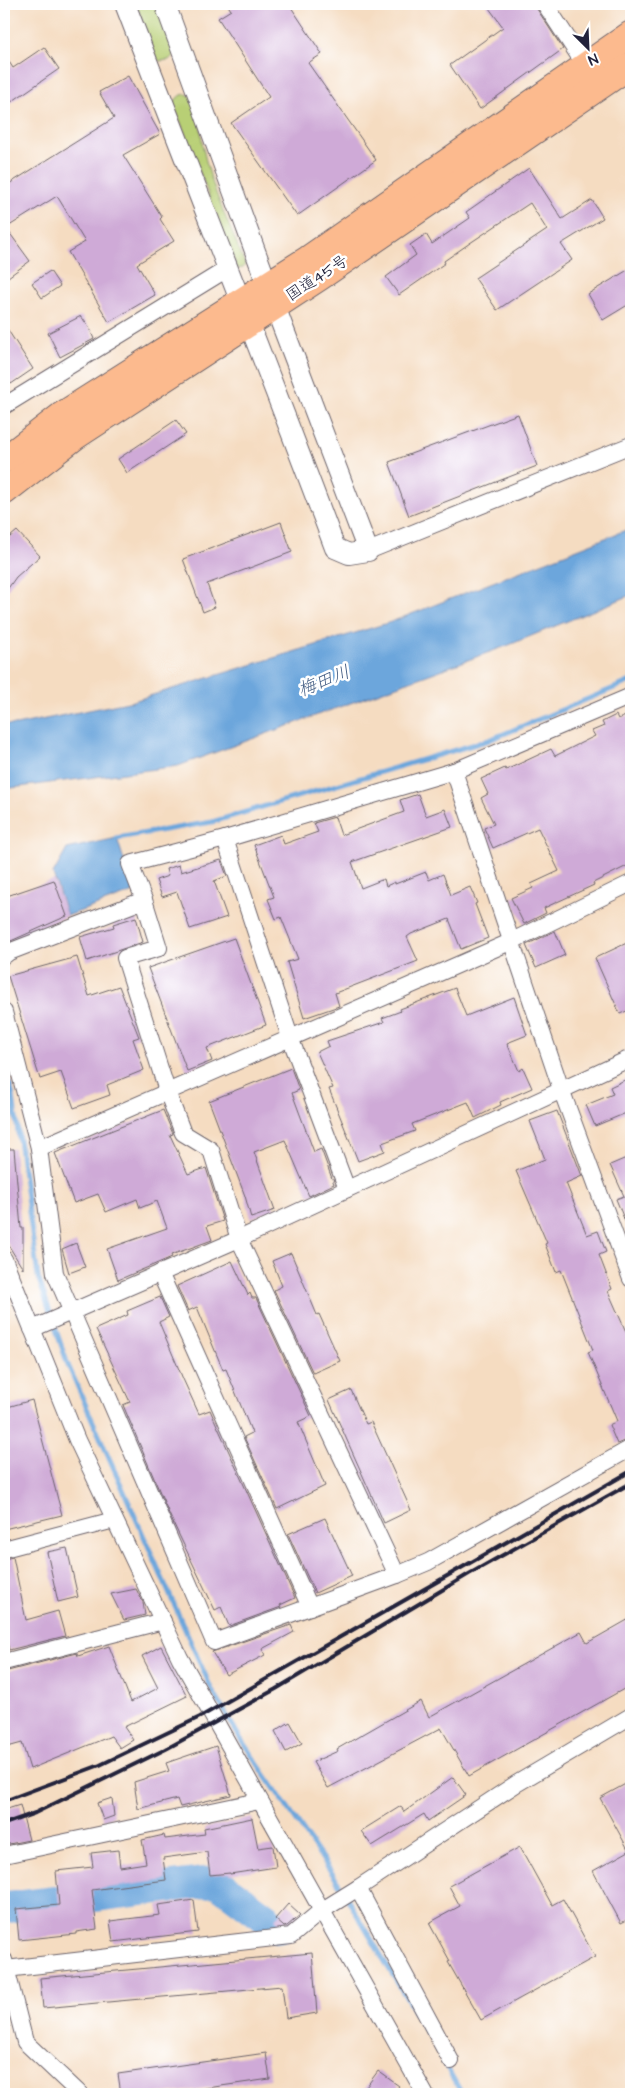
<svg xmlns="http://www.w3.org/2000/svg" width="635" height="2098" viewBox="0 0 635 2098" font-family="'Architects Daughter','Klee One',sans-serif">
<style>
.green{fill:#b8cf74;stroke:#6d7858}
.water{fill:#6ca6dc;stroke:#47648c}
.lines{fill:none;stroke-linecap:round;stroke-linejoin:round}
.stream{stroke:#6ca6dc;stroke-width:5}
.river{stroke:#6ca6dc;stroke-width:31}
.building{fill:#cfaad7}
.minor-casing{stroke:#6c636a;stroke-width:18}
.tertiary-casing{stroke:#6c636a;stroke-width:22}
.trunk-casing{stroke:#6c636a;stroke-width:28}
.minor{stroke:#fff;stroke-width:16}
.tertiary{stroke:#fff;stroke-width:20}
.trunk{stroke:#fcba8e;stroke-width:26}
.rail{stroke:#22223b;stroke-width:4}
.labels{text-anchor:middle;dominant-baseline:central;stroke-width:5;stroke-linejoin:round;paint-order:stroke}
.street-label{font-size:16px;fill:#22223b;stroke:#fff}
.water-label{font-size:18px;font-style:italic;fill:#435d83;stroke:#fff}
</style>
<rect width="100%" height="100%" fill="#fff"/>
<filter id="ink" filterUnits="userSpaceOnUse"><feTurbulence type="fractalNoise" baseFrequency=".02" numOctaves="2"/><feDisplacementMap in="SourceGraphic" scale="10" xChannelSelector="R" yChannelSelector="G"/><feConvolveMatrix kernelMatrix="1 2 1 2 8 2 1 2 1" color-interpolation-filters="sRGB"/></filter>
<filter id="wash" filterUnits="userSpaceOnUse"><feTurbulence type="fractalNoise" baseFrequency=".0096" numOctaves="4" result="noise"/><feDisplacementMap in="SourceGraphic" scale="20" xChannelSelector="R" yChannelSelector="G"/><feGaussianBlur stdDeviation="1.12" result="paint"/><feColorMatrix in="noise" values="0 0 0 0 0 0 0 0 0 0 0 0 0 0 0 0 0 1.4 0 .05"/><feComposite in="paint" operator="in"/></filter>
<g filter="url(#wash)">
<rect width="100%" height="100%" fill="#f5dcc1"/>
<g class="green">
<polygon points="136,4 156,4 174,51 173,56 169,60 159,61 156,57"/>
<path d="M187 94C202 102 200 132 203 148 211 188 230 226 245 264L243 268 237 269 174 105C176 97 179 95 187 94Z"/>
</g>
<g class="water">
<polygon points="631,528 631,595 509,645 178,766 4,789 4,724 16,725 133,701 391,622"/>
<polygon points="117,838 134,892 67,916 53,874 67,849"/>
</g>
<g class="lines">
<g class="stream">
<polyline points="117,838 212,822 489,740 631,681"/>
<polyline points="4,1067 13,1096 38,1277 68,1365 211,1688 240,1738 334,1876 426,2031"/>
<polyline points="445,2064 462,2094"/>
</g>
<polyline class="river" points="4,1908 216,1881 279,1928"/>
</g>
<g id="blocks">
<g class="building">
<polygon points="227,4 289,4 322,54 308,63 376,160 297,216 231,123 269,97 218,18 231,10"/>
<polygon points="486,4 535,4 537,9 563,49 480,109 450,65 503,27"/>
<polygon points="44,47 59,69 4,107 4,54 13,68"/>
<polygon points="128,76 160,134 123,155 162,217 160,219 174,241 137,264 155,295 109,322 68,252 85,242 57,196 6,228 30,261 4,280 4,187 114,118 99,92"/>
<polygon points="529,168 562,219 592,200 603,218 561,244 572,260 497,310 475,278 547,230 530,203 470,243 444,261 445,263 399,295 386,277 416,255 410,245 426,234 432,244 470,218 466,212"/>
<polygon points="631,268 631,303 603,320 588,294"/>
<polygon points="50,271 60,286 42,298 32,283"/>
<polygon points="81,316 92,332 91,332 94,339 60,357 48,333"/>
<polygon points="4,324 33,369 11,384 4,373"/>
<polygon points="518,414 537,466 409,516 389,462"/>
<polygon points="176,420 186,434 127,473 118,459"/>
<polygon points="281,522 292,552 207,584 215,607 203,612 183,559"/>
<polygon points="17,531 40,556 16,577 4,594 4,542"/>
<polygon points="631,714 631,864 593,883 594,885 544,908 546,913 524,924 511,898 533,888 531,884 559,871 538,828 493,848 484,828 494,824 481,798 488,794 481,779 505,768 506,770 551,749 555,756 595,736 592,731 604,726 602,722 616,715 618,719"/>
<polygon points="418,794 426,816 445,809 452,827 352,862 361,888 384,879 386,886 395,882 395,884 426,872 429,880 443,874 451,895 470,887 477,903 475,904 488,938 461,949 449,919 411,934 407,937 418,961 335,993 339,1006 304,1018 287,962 298,959 281,917 276,919 268,899 274,897 254,845 281,835 284,844 318,832 314,823 335,817 341,835 404,812 400,800"/>
<polygon points="221,860 227,876 214,881 227,917 190,929 177,892 162,897 156,880 168,876 166,869 179,865 181,872"/>
<polygon points="54,880 67,916 4,944 4,897"/>
<polygon points="136,917 143,942 87,961 80,937 114,927 113,924"/>
<polygon points="555,931 565,955 536,968 526,945"/>
<polygon points="234,938 266,1025 207,1048 212,1061 187,1071 148,968"/>
<polygon points="631,941 631,1009 620,1014 595,958"/>
<polygon points="77,957 89,996 119,986 139,1037 133,1039 144,1070 107,1085 110,1095 74,1108 61,1072 40,1079 8,976"/>
<polygon points="455,988 466,1016 514,997 527,1035 507,1043 519,1071 523,1068 532,1088 500,1102 501,1105 475,1118 468,1102 412,1124 415,1131 382,1143 385,1151 358,1161 329,1089 333,1088 317,1052 329,1046 327,1041 384,1022 382,1018 401,1011 400,1009"/>
<polygon points="291,1068 299,1090 292,1093 314,1152 321,1149 334,1184 309,1196 285,1140 254,1152 275,1210 251,1218 245,1196 209,1101"/>
<polygon points="631,1077 631,1111 595,1126 586,1105 613,1094 610,1087"/>
<polygon points="163,1110 173,1134 170,1135 188,1174 206,1168 223,1221 207,1226 212,1240 171,1255 172,1257 118,1280 107,1249 167,1228 157,1201 140,1208 137,1199 106,1212 98,1194 74,1203 55,1153"/>
<polygon points="557,1111 582,1176 566,1183 587,1235 598,1231 606,1252 599,1255 612,1289 608,1291 627,1334 631,1333 631,1438 617,1444 609,1425 617,1421 588,1352 593,1350 561,1270 556,1272 545,1244 547,1243 516,1171 545,1159 530,1121"/>
<polygon points="4,1149 14,1149 21,1228 23,1228 23,1269 4,1238"/>
<polygon points="631,1156 631,1236 616,1199 624,1196 610,1165"/>
<polygon points="76,1243 85,1267 69,1273 62,1249"/>
<polygon points="291,1253 317,1315 319,1314 340,1361 313,1373 274,1290 282,1286 272,1261"/>
<polygon points="232,1261 248,1295 250,1293 252,1298 256,1298 311,1416 298,1422 325,1486 277,1509 244,1437 252,1433 226,1369 223,1370 197,1307 188,1311 177,1286"/>
<polygon points="160,1297 169,1317 159,1322 183,1379 199,1414 210,1410 295,1598 280,1605 281,1607 229,1626 221,1607 215,1610 170,1516 123,1405 130,1402 96,1329 128,1315 127,1311"/>
<polygon points="351,1390 366,1424 371,1422 377,1435 411,1510 384,1523 329,1400"/>
<polygon points="32,1400 62,1515 4,1529 4,1408"/>
<polygon points="325,1518 352,1576 315,1593 288,1534"/>
<polygon points="67,1548 78,1597 58,1602 47,1552"/>
<polygon points="13,1557 26,1620 58,1611 65,1636 9,1650 4,1631 4,1559"/>
<polygon points="136,1589 143,1602 145,1615 124,1620 111,1594"/>
<polygon points="631,1618 631,1685 469,1776 441,1728 328,1788 313,1762 338,1751 337,1749 421,1701 429,1717 581,1632 587,1643"/>
<polygon points="291,1625 294,1632 262,1649 265,1655 226,1675 212,1652"/>
<polygon points="109,1646 131,1702 158,1688 142,1656 161,1646 187,1696 124,1727 133,1740 120,1748 111,1736 30,1769 22,1743 4,1748 4,1672 77,1653 78,1656"/>
<polygon points="290,1722 302,1743 286,1752 275,1731"/>
<polygon points="216,1746 231,1795 180,1807 177,1799 138,1809 134,1782 169,1771 166,1763"/>
<polygon points="453,1777 466,1795 428,1821 424,1814 372,1846 361,1831 401,1806 404,1812"/>
<polygon points="631,1781 631,1918 621,1923 593,1871 629,1851 600,1798"/>
<polygon points="112,1798 114,1816 103,1820 97,1803"/>
<polygon points="20,1805 29,1840 4,1845 4,1810"/>
<polygon points="252,1818 258,1848 273,1846 276,1867 230,1874 230,1873 210,1875 207,1852 163,1858 166,1880 92,1890 97,1929 76,1932 76,1934 19,1940 16,1909 59,1905 56,1871 93,1867 91,1853 118,1850 120,1867 146,1863 142,1840 164,1835 165,1839 205,1834 204,1828"/>
<polygon points="520,1847 552,1905 563,1899 595,1957 481,2020 448,1962 450,1961 429,1923 460,1906 449,1886"/>
<polygon points="194,1900 198,1932 113,1942 110,1921 160,1915 158,1905"/>
<polygon points="288,1904 300,1915 287,1926 284,1927 275,1919"/>
<polygon points="312,1953 317,2013 286,2018 282,1986 43,2008 40,1978"/>
<polygon points="266,2053 270,2079 165,2094 121,2094 118,2074"/>
<polygon points="378,2071 399,2086 393,2094 361,2094"/>
</g>
</g>
</g>
<g filter="url(#ink)">
<use href="#blocks" fill-opacity="0" stroke="#6c636a" stroke-width="1"/>
<g class="lines">
<defs>
<g id="minor">
<polyline points="545,4 585,65"/>
<polyline points="4,406 227,269"/>
<polyline points="368,551 631,445"/>
<polyline points="454,771 561,1089 631,1279"/>
<polyline points="225,839 291,1040 347,1189"/>
<polyline points="144,900 159,948 125,958 168,1094 183,1133 211,1150 239,1239 631,1058"/>
<polyline points="4,956 9,952 144,900 130,864 225,839 454,771 631,696"/>
<polyline points="4,1012 39,1148 55,1273 214,1642 397,1575 428,1562 631,1448"/>
<polyline points="39,1148 510,942 631,883"/>
<polyline points="4,1259 77,1440 180,1658 425,2094"/>
<polyline points="160,1273 310,1607"/>
<polyline points="32,1329 239,1239 397,1575"/>
<polyline points="4,1549 114,1520"/>
<polyline points="4,1662 163,1621"/>
<polyline points="4,1855 259,1801"/>
<polyline points="358,1888 451,2061"/>
<polyline points="4,1960 25,2042 80,2094"/>
<polyline points="6,1969 291,1936 321,1911 358,1888 516,1784 631,1716"/>
</g>
<path id="tertiary" d="M125 4C195 186 267 366 335 548L349 554 368 551 282 325 165 4"/>
<g id="trunk">
<polyline points="4,460 62,415 308,259 631,34"/>
<polyline points="4,492 76,436 320,277 631,65"/>
</g>
</defs>
<use href="#minor" class="minor-casing"/>
<use href="#tertiary" class="tertiary-casing"/>
<use href="#trunk" class="trunk-casing"/>
<use href="#minor" class="minor"/>
<use href="#tertiary" class="tertiary"/>
<use href="#trunk" class="trunk"/>
<g class="rail">
<polyline points="4,1801 100,1765 200,1717 631,1471"/>
<polyline points="4,1824 35,1813 166,1749 276,1689 469,1574 631,1483"/>
</g>
</g>
</g>
<g class="labels">
<g class="street-label">
<text transform="translate(317 278) rotate(-33)">国道45号</text>
</g>
<g class="water-label">
<text transform="translate(324 681) rotate(-22)">梅田川</text>
</g>
</g>
<rect width="635" height="2098" fill="none" stroke="#fff" stroke-width="20"/>
<g transform="translate(588 48) rotate(156)" stroke="#ffffff" stroke-width="4" paint-order="stroke">
<path d="M0-4L9 19L0 12L-9 19Z" fill="#22223b"/>
<text y="-8" font-size="14" font-weight="bold" text-anchor="middle" fill="#22223b">N</text>
</g>
</svg>
